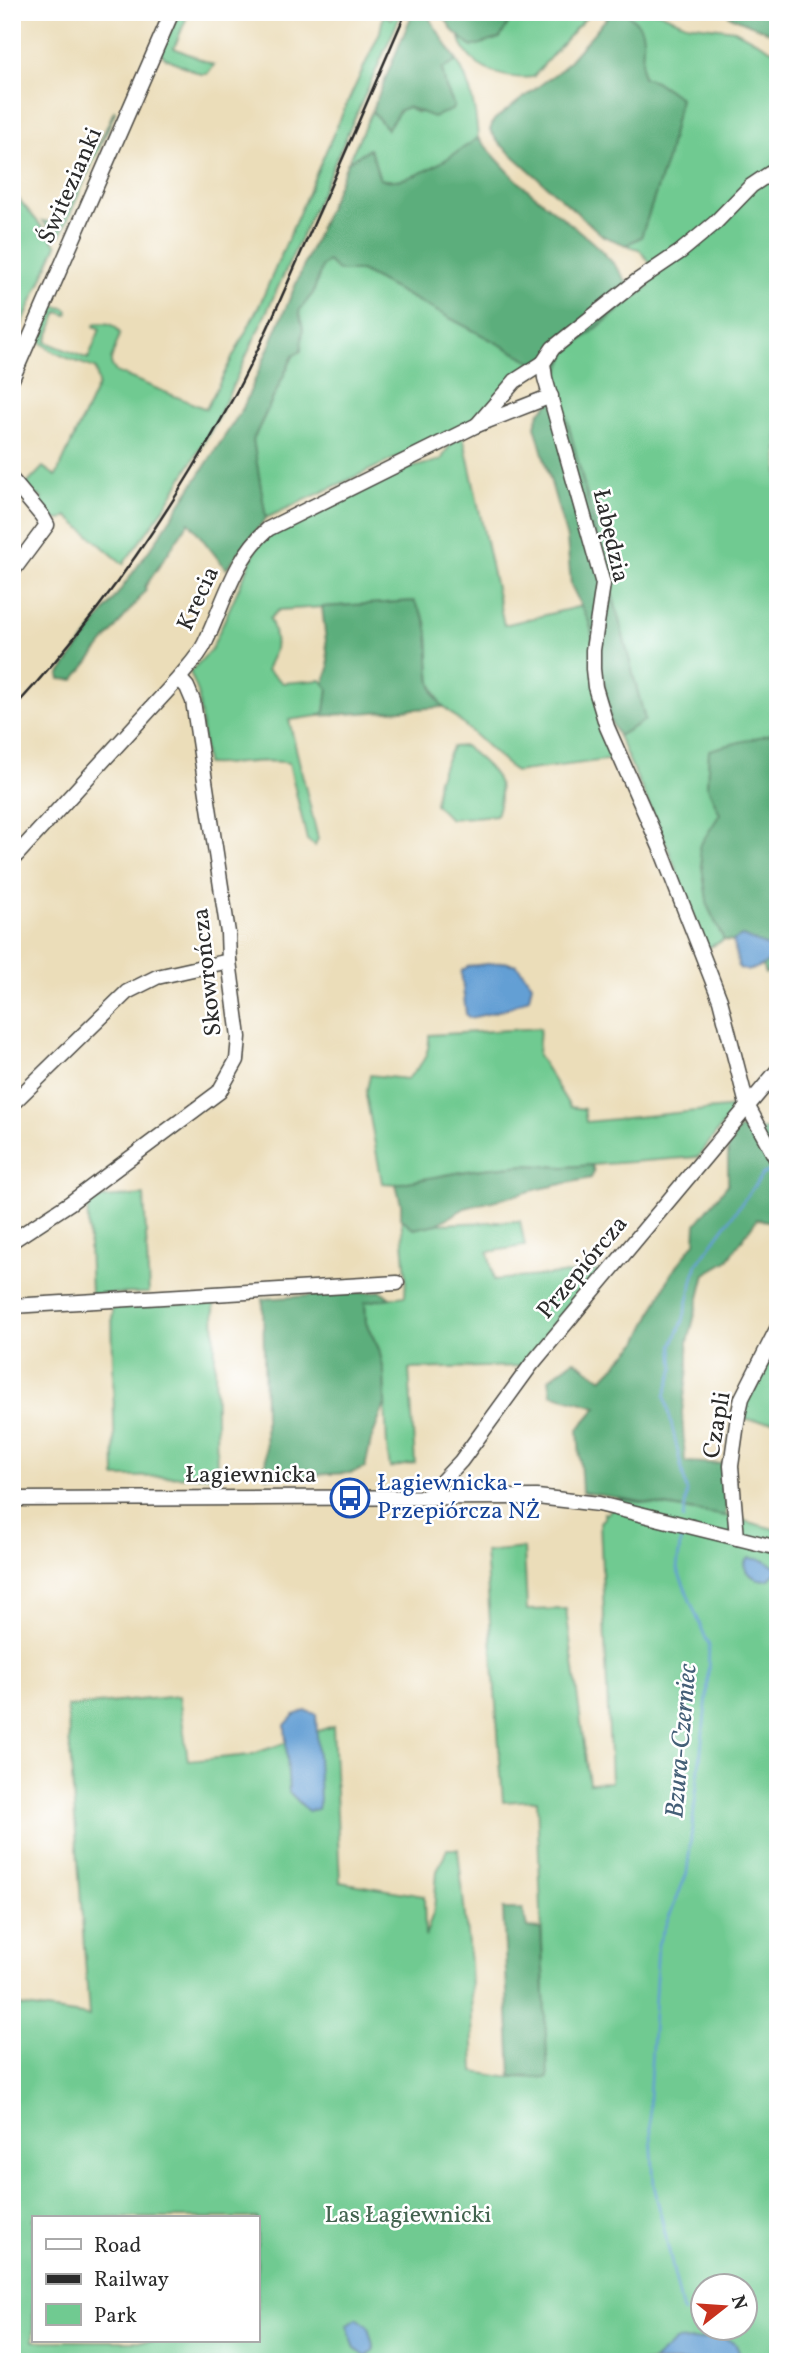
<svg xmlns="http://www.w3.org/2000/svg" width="790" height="2374" viewBox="0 0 790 2374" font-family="Vollkorn,serif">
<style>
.green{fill:#70ca91;stroke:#4e7a5e;stroke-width:2;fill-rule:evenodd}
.forest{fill:#5cae7b;stroke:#446c53;stroke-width:2}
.water{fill:#639fd4;stroke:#476580;stroke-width:2}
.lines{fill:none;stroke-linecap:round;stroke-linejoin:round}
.stream{stroke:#639fd4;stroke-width:2.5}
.minor-casing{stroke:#484640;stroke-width:17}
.minor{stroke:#fff;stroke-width:14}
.rail{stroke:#2b2b2b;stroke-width:2.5}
.labels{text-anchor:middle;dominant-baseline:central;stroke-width:5;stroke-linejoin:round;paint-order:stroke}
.street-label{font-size:24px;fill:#2b2b2b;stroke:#fff}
.transit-label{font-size:24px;fill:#164399;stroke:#fff;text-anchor:start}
.park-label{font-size:24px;fill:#43634f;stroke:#fff}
.water-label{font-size:26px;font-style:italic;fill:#445f77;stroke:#fff}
</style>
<rect width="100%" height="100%" fill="#fff"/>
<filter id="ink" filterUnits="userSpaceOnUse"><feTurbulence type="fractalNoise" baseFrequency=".0143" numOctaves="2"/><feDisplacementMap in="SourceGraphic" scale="14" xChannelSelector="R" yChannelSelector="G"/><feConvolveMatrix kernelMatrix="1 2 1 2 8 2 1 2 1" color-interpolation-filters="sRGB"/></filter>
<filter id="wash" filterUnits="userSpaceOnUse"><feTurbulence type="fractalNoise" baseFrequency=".00686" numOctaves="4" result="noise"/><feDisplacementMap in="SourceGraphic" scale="28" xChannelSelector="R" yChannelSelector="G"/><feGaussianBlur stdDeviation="1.57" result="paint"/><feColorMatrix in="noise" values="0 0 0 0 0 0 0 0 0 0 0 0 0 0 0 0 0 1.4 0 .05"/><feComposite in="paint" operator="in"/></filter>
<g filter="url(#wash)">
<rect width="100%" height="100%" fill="#ebddb9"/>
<g class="green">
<polygon points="179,12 189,12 174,48 214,65 207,74 200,74 164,57 161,52"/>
<path d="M384 12H388L387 17 391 19 395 12H402L309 220 215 424 161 513 123 564 67 516 62 520 53 519 39 503 42 499 39 495 35 497 25 486 43 467 56 476 98 385 96 369C81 362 44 353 38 337L52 306 65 308 68 311 67 315 58 312 46 342 88 359 100 329 94 326 96 323C105 323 115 322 120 334L111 360V364L116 372 206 409 260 304 335 130 380 32Z"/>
<path d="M508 12H592L574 30 533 77C510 80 479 72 466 52 463 48 461 41 459 36L472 47 510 20Z"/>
<path d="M626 12H658L686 24 735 30 778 53V732L709 751 707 785 720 814 708 907 724 940 706 949 664 838 618 736 645 720 556 379 567 352 649 286 651 264 639 249 626 245 641 237 667 159 680 98 655 81 643 77C636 44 654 40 626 12Z"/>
<path d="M457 61C471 83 476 112 478 138 453 155 411 187 380 179 375 169 376 159 369 149L348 162 372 111 387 129 400 110 408 107 417 113 454 106 446 88 442 69Z"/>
<polygon points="114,111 115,112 61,235 55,235 43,221 49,222 58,231 95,147 100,142"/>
<polygon points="12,191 57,245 12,347"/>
<polygon points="328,260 338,271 361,271 535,363 476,421 266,518 253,440 293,356 303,329 299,311 313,293 322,266"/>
<path d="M463 435 504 625 582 606 590 624 614 759 515 772 440 703 431 682 426 621 413 601 279 610 270 618C274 629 278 642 274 653 271 659 268 662 267 670L283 683 321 680 328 688 325 712 318 716 289 720 318 839 315 846 307 840 289 763C262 758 234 766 206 764L198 692 190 672 211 650 257 547 271 535 340 499 407 469 441 460 450 445Z"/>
<path d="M465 746C490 769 509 778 496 815L450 819 435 804 438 779 452 747Z"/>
<path d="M540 1028 538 1055 570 1107 584 1109 586 1122 736 1107 698 1157 565 1167 524 1165 473 1170 396 1184 382 1183 366 1095 370 1075 407 1079C421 1066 430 1055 429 1035Z"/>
<polygon points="144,1195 149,1293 91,1294 87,1199"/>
<polygon points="401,1218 414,1229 437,1224 520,1221 525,1246 488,1252 494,1280 605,1270 525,1366 409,1369 415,1463 390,1468 387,1448 384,1372 379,1349 366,1323 365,1302 405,1296 406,1275"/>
<polygon points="214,1301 217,1476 115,1477 112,1308"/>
<polygon points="778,1342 778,1422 745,1420 747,1403"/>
<path d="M620 1499 726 1516 778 1530V2362H12V2005L89 2016 67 1707 179 1696 188 1761 250 1755 333 1726 340 1882 424 1896 425 1937 434 1910 437 1871 447 1849H458L470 1963 474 2072 505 2077 547 2078 537 1800 503 1802 485 1552 524 1548 527 1610 566 1609 589 1783 611 1782 600 1522 604 1518V1513L607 1514ZM33 2218H257V2341H33ZM702 2286H744V2328H702Z"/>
</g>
<g class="forest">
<polygon points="413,12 422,12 428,16 457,61 442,69 446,88 454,106 452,110 433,117 408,107 400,110 387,129 372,111"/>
<polygon points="441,12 508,12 510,20 500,38 472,47 453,31"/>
<path d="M612 12H626C630 16 635 20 639 25 648 38 639 61 643 77L655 81 680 98 667 159 641 237 626 245 603 236 498 142 490 130 494 120 563 68Z"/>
<polygon points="730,12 778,12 778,36 729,16"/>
<path d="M478 138C492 153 505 169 519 182 559 218 613 248 635 297L567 351 556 379 549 367 535 363 361 271H338L328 261 322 266 313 293 299 311 303 329 301 351 293 356 253 440 266 518 226 569 189 522 145 587 146 590 74 680 60 679 59 675 158 538 243 408 348 162 369 149C376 159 375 169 380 179 411 187 453 155 478 138Z"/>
<polygon points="560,392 645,720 618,736 610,720 604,682 590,624 571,585 567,539 535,426 539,413"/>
<path d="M414 601C417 607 423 614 425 620 435 647 420 686 444 707L318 716 325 712 328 689 324 683 329 668 322 607Z"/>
<path d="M778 732V967L765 974 762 965C769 962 773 959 772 951L742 936 733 941 724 940 708 907 699 847 720 814 707 785 709 750Z"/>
<polygon points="739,1129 778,1129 778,1223 757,1219 727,1261 705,1274 688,1342 688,1370 682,1412 685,1462 726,1464 726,1516 582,1492 578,1429 597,1407 551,1394 549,1379 574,1360 602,1379 638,1342 671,1274 695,1242 696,1224 728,1184 728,1145"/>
<polygon points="524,1165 565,1167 592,1165 594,1172 591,1178 539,1189 465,1208 437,1224 414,1229 401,1218 401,1204 396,1184 473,1170"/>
<polygon points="381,1291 390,1298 365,1302 366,1323 379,1349 384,1372 385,1404 371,1440 365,1468 351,1473 266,1477 263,1299"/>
<polygon points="503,1909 523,1909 527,1928 541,1929 548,2078 511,2076"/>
</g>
<g class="water">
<path d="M742 936 765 945 772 951C773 964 758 967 748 971L739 968 733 941Z"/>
<path d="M504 962 517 965 532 984 529 998C510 1009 490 1014 469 1018L466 1014 461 971 469 966Z"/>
<path d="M749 1558 763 1560 776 1567V1572L769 1579C757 1582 746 1575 745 1563Z"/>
<polygon points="306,1711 316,1714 320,1800 318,1809 308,1811 289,1792 285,1725 294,1715"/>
<polygon points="357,2318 368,2326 374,2349 367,2357 355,2349 347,2325"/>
<polygon points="721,2337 735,2343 744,2362 652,2362 675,2341 698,2340"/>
</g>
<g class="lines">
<g class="stream">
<polyline points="683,1519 687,1492 665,1396 674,1368 672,1346 683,1321 697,1264 763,1174 778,1168"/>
<polyline points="682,1529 677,1569 709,1646 707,1697 687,1873 658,1944 649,2098 654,2185 683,2313"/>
</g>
</g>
</g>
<g filter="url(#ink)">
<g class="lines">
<defs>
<g id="minor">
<polyline points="778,168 751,186 715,223 680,252 637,281 553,348 543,363 545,378 603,584 593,650 593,669 595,687 607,727 660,847 720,1000 747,1105 778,1162"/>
<polyline points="543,363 515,381 477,425 551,396"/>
<polyline points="12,379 172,12"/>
<polyline points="12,480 42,516 47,525 12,572"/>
<path d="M12 860 179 678C188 667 199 656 205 643 224 604 234 558 268 529L477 425"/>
<polyline points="12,1104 127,992 157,977 229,961"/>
<polyline points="12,1241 70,1203 219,1092 237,1060 239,1037 229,961 228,933 193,701 187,687 179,678"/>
<polyline points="12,1306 397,1283"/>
<polyline points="427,1497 461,1461 531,1365 778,1070"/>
<polyline points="12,1499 537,1497 599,1504 778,1548"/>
<polyline points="737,1538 731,1466 738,1416 742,1398 778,1327"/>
</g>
</defs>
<use href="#minor" class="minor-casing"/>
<use href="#minor" class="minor"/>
<path class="rail" d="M12 710C94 621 163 524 222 418 252 366 276 310 300 255 336 175 371 93 406 12"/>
</g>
</g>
<defs>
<symbol id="bus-ring" viewBox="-11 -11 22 22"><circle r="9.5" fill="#fff" stroke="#1a4fb4" stroke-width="1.5"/><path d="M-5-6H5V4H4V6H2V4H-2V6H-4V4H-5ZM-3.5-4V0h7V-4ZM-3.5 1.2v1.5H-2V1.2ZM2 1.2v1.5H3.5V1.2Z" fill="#1a4fb4"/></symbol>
</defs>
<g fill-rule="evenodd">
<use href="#bus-ring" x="328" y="1476" width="44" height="44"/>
</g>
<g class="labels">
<g class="street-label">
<text transform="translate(71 186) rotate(-66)">Świtezianki</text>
<text transform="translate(610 536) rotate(77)">Łabędzia</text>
<text transform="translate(199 599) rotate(-65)">Krecia</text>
<text transform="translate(208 972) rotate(-96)">Skowrończa</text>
<text transform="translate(583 1268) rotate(-50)">Przepiórcza</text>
<text transform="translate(718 1425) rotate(-80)">Czapli</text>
<text x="251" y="1476">Łagiewnicka</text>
</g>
<g class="transit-label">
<text x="377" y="1484">Łagiewnicka -<tspan x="377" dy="28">Przepiórcza NŻ</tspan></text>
</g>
<g class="park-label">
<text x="408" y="2216">Las Łagiewnicki</text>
</g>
<g class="water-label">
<text transform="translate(682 1741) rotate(-85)">Bzura-Czerniec</text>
</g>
</g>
<rect width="790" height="2374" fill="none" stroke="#fff" stroke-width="42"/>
<rect x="32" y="2216" width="228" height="126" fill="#ffffff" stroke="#aaaaaa" stroke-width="2"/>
<rect x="46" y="2239" width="35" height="10" fill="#ffffff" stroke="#aaaaaa" stroke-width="2"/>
<text x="94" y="2252" font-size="21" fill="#2b2b2b">Road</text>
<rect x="46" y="2274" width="35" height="10" fill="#2b2b2b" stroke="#aaaaaa" stroke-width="2"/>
<text x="94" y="2286" font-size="21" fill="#2b2b2b">Railway</text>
<rect x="46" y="2304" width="35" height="21" fill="#70ca91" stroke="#aaaaaa" stroke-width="2"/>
<text x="94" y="2322" font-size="21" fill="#2b2b2b">Park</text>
<g transform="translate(724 2307) rotate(73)"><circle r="33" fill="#ffffff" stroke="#aaaaaa" stroke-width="2"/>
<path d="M0-5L12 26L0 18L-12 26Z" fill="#c8321e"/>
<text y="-10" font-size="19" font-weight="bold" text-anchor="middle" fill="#2b2b2b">N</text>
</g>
</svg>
